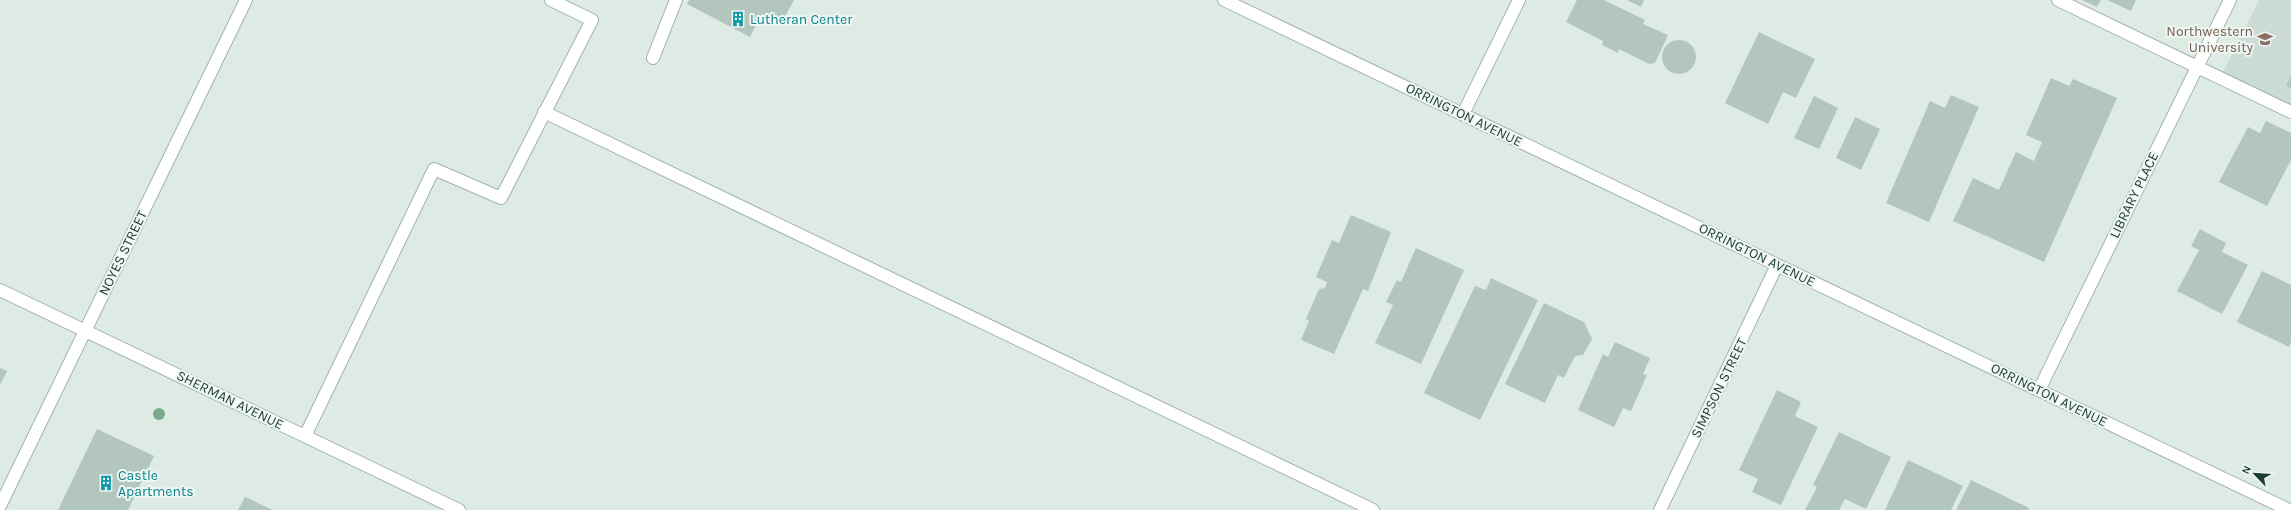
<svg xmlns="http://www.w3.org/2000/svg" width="2291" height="510" viewBox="0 0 2291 510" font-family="Karla,sans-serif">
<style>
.built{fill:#ccdbd4}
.building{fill:#b3c6be}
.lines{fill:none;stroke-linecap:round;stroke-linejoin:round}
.service-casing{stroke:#a1b3ac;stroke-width:14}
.minor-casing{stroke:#a1b3ac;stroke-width:14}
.tertiary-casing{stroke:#a1b3ac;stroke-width:14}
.service{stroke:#fff;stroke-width:12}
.minor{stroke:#fff;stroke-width:12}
.tertiary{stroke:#fff;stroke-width:12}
.tree{fill:#78ab8b}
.labels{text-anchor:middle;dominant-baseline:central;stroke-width:4;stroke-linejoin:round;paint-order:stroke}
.culture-label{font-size:14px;fill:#0d838f;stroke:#eef7f3;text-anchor:start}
.education-label{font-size:14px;fill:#785e54;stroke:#eef7f3;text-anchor:end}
.street-label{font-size:14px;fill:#1e3c33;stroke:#eef7f3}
</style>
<rect width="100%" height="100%" fill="#deebe5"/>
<polygon class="built" points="2259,0 2291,0 2291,111 2220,78"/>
<g class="building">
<polygon points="689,0 794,0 781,24 762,14 750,37 687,4"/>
<polygon points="1577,0 1604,0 1645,20 1643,24 1668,35 1655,63 1649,64 1619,49 1618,53 1602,45 1603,41 1566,22"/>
<polygon points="1627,0 1644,0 1641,7"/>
<polygon points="2082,0 2101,0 2097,7"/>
<polygon points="2107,0 2136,0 2131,11"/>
<polygon points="1759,32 1815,59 1796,98 1783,92 1768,124 1725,103"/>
<circle cx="1679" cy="57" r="17"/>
<polygon points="2291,75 2291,88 2286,86"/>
<polygon points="2051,78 2069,86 2073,79 2117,98 2044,262 1953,221 1973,178 1999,190 2016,152 2034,161 2042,142 2026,135"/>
<polygon points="1951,95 1979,107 1929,222 1886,203 1930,101 1945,108"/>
<polygon points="1814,96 1838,108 1819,149 1794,138"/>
<polygon points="1855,117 1880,129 1861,170 1836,158"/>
<polygon points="2266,121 2291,133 2291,160 2267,206 2219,182 2248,127 2260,133"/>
<polygon points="1351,215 1391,232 1368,291 1363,289 1334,354 1301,340 1309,321 1306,319 1319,289 1325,288 1327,282 1316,277 1332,240 1339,243"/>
<polygon points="2200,229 2226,243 2222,252 2248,265 2222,314 2177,291 2199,250 2191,246"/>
<polygon points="1416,248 1464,270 1421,364 1375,343 1393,305 1386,302 1397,280 1401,282"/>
<polygon points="2262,271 2291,285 2291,342 2289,347 2237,322"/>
<polygon points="1491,278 1538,300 1480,420 1424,393 1475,286 1486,290"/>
<polygon points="1544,303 1584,322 1592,339 1583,355 1575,356 1564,378 1558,375 1545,403 1505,384"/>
<polygon points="1615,342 1650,358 1643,374 1647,375 1631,411 1623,408 1614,427 1578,410 1603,354 1608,357"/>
<polygon points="0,368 7,371 0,385"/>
<polygon points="1777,390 1801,402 1795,416 1818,427 1781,505 1752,492 1758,479 1739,470"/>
<polygon points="97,429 154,456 128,510 58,510"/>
<polygon points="1839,432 1891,457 1866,509 1845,499 1839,510 1805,510 1817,487 1813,485"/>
<polygon points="1908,460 1963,486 1951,510 1885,510"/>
<polygon points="1971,480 2029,508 2028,510 1956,510"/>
<polygon points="245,497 273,510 238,510"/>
</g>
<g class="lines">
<defs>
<g id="service">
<polyline points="2058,0 2291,112"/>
<polyline points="653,58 676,0"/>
<polyline points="544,112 1373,510"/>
<polyline points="305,436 434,169 501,198 592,20 551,0"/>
</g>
<g id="minor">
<polyline points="1224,0 2289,510"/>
<polyline points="1463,114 1519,0"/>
<polyline points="2039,390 2230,0"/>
<polyline points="1660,510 1777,265"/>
</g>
<g id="tertiary">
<polyline points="0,290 459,510"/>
<polyline points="0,506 246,0"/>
</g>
</defs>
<use href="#service" class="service-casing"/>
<use href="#minor" class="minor-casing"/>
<use href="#tertiary" class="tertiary-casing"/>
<use href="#service" class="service"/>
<use href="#minor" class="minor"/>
<use href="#tertiary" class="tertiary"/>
</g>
<circle class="tree" cx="159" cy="414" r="6"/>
<defs>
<symbol id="building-bare" viewBox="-9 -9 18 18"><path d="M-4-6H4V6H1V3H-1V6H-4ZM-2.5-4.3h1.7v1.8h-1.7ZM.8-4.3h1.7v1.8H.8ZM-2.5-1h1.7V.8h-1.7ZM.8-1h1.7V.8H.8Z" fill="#0f9aa8" stroke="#eef7f3" stroke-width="2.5" paint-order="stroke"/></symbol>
<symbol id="university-bare" viewBox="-9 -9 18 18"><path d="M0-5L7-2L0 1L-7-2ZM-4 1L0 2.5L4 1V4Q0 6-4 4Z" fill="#8d6e63" stroke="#eef7f3" stroke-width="2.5" paint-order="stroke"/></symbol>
</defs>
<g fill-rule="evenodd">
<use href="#building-bare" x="727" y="8" width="22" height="22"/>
<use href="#university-bare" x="2254" y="28" width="22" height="22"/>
<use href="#building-bare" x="95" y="472" width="22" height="22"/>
</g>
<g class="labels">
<g class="culture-label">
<text x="750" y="19">Lutheran Center</text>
<text x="118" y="475">Castle<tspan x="118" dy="16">Apartments</tspan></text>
</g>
<g class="education-label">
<text x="2253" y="31">Northwestern<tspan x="2253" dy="16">University</tspan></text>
</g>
<g class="street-label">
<text transform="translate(1464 115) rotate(26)">ORRINGTON AVENUE</text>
<text transform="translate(2134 195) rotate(-64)">LIBRARY PLACE</text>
<text transform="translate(123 253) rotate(-64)">NOYES STREET</text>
<text transform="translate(1757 255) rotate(26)">ORRINGTON AVENUE</text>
<text transform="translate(1719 388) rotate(-64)">SIMPSON STREET</text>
<text transform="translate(2049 395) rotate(26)">ORRINGTON AVENUE</text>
<text transform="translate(230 400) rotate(26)">SHERMAN AVENUE</text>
</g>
</g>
<g transform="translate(2255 474) rotate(295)" stroke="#eef7f3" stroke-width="3" paint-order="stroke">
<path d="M0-3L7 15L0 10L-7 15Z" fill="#1e3c33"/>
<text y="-6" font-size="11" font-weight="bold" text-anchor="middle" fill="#1e3c33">N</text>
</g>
</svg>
